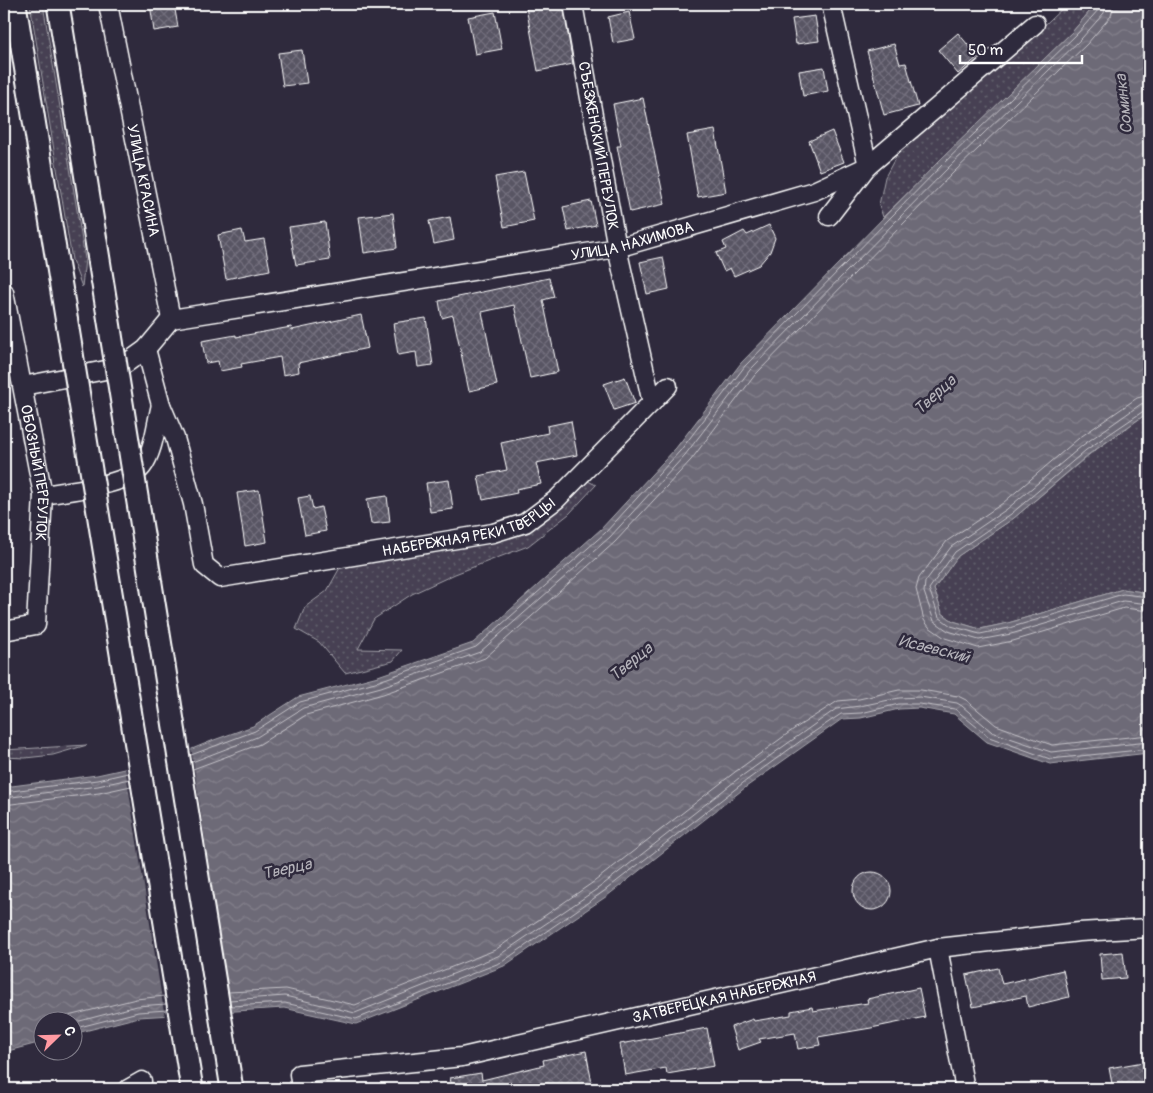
<svg xmlns="http://www.w3.org/2000/svg" width="1153" height="1093" viewBox="0 0 1153 1093" font-family="Pangolin,sans-serif">
<style>
.grass{fill:url(#grass-dots);stroke:#a2a0a8}
.water{fill:url(#water-waves);stroke:#a7a6ad}
.pier{fill:#2f2a3d}
.lines{fill:none;stroke-linecap:round;stroke-linejoin:round}
.shore{stroke:#c5c3c9;stroke-width:1}
.building{fill:url(#building-cross-hatch);stroke:#fff}
.minor-casing{stroke:#fff;stroke-width:21}
.minor{stroke:#2f2a3d;stroke-width:18}
.major-bridge-casing{stroke:#fff;stroke-width:25;stroke-linecap:butt}
.major-bridge{stroke:#2f2a3d;stroke-width:21}
.labels{text-anchor:middle;dominant-baseline:central;stroke-width:5;stroke-linejoin:round;paint-order:stroke}
.street-label{font-size:15px;fill:#fff;stroke:#2f2a3d}
.water-label{font-size:16px;font-style:italic;fill:#b6b4bb;stroke:#2f2a3d}
</style>
<defs>
<pattern id="grass-dots" width="8" height="8" patternUnits="userSpaceOnUse" patternTransform="scale(1.25)"><rect width="8" height="8" fill="#464152"/><path d="M2 2h.1M6 6h.1" fill="none" stroke="#625e6c" stroke-width="1.8" stroke-linecap="round"/></pattern>
<pattern id="water-waves" width="16" height="10" patternUnits="userSpaceOnUse" patternTransform="scale(1.25)"><rect width="16" height="10" fill="#6d6a77"/><path d="M0 5q4-4 8 0t8 0" fill="none" stroke="#83808b"/></pattern>
<pattern id="building-cross-hatch" width="8" height="8" patternUnits="userSpaceOnUse" patternTransform="scale(1.25)"><rect width="8" height="8" fill="#595564"/><path d="M0 0l8 8M0 8l8-8" fill="none" stroke="#726e7b"/></pattern>
</defs>
<rect width="100%" height="100%" fill="#2f2a3d"/>
<filter id="ink" filterUnits="userSpaceOnUse"><feTurbulence type="fractalNoise" baseFrequency=".02" numOctaves="2"/><feDisplacementMap in="SourceGraphic" scale="10" xChannelSelector="R" yChannelSelector="G"/><feConvolveMatrix kernelMatrix="1 2 1 2 8 2 1 2 1" color-interpolation-filters="sRGB"/></filter>
<g filter="url(#ink)">
<g class="grass">
<polygon points="30,4 43,4 85,259 82,287 72,260"/>
<polygon points="1067,4 1096,4 1073,31 883,217 879,205 885,177 900,149 1034,35"/>
<polygon points="1149,412 1149,593 1123,589 1008,623 980,629 953,621 942,613 934,589 958,556 1014,518 1090,454"/>
<polygon points="588,481 596,485 569,514 528,546 455,574 412,594 374,619 358,649 402,650 393,661 345,673 319,642 296,629 305,607 327,591 342,564 441,550 528,533 552,515"/>
<polygon points="87,745 53,755 25,758 4,757 4,750"/>
</g>
<polygon class="water" points="1096,4 1149,4 1149,412 1089,454 1014,518 958,556 934,589 942,613 953,621 980,629 1008,623 1123,589 1149,593 1149,753 1050,764 987,742 954,714 919,708 899,709 861,718 842,719 746,787 607,896 504,966 356,1024 284,1008 139,1017 73,1034 72,1020 42,1020 42,1042 4,1052 4,787 97,775 165,760 214,740 253,726 298,697 378,676 473,643 601,529 676,448 741,363 940,160 1073,31"/>
<polygon class="pier" points="191,747 231,1013 165,1018 125,766 165,758"/>
<g class="lines">
<g class="shore">
<polyline points="1149,395 1137,398 1079,438 1003,503 947,541 919,578 916,589 924,620 929,627 945,638 978,648 1013,641 1124,608 1149,611"/>
<polyline points="1149,402 1141,404 1083,445 1007,509 951,547 925,582 924,592 934,621 948,631 979,640 1011,634 1123,601 1149,604"/>
<polyline points="1149,409 1145,410 1086,450 1011,514 955,552 929,589 939,617 951,626 980,634 1009,628 1123,594 1149,597"/>
<polyline points="191,755 255,731 300,702 379,681 476,647 605,533 680,451 745,366 943,164 1077,34 1099,9 1100,4"/>
<polyline points="192,762 257,737 303,708 381,687 480,652 610,537 685,455 750,370 948,168 1082,38 1104,13 1106,4"/>
<polyline points="193,769 260,744 306,715 383,694 485,658 615,542 691,460 755,375 953,173 1087,44 1111,16 1114,4"/>
<polyline points="4,792 97,780 128,773"/>
<polyline points="4,798 98,786 129,779"/>
<polyline points="4,805 99,793 131,786"/>
<polyline points="229,992 286,989 355,1005 495,950 595,881 735,772 794,729 838,701 859,699 899,690 921,690 958,696 966,700 996,725 1052,745 1149,735"/>
<polyline points="230,1000 285,996 355,1013 498,956 600,887 739,778 836,709 860,706 899,698 920,697 957,703 962,706 992,732 1051,752 1149,742"/>
<polyline points="231,1006 285,1003 356,1019 502,962 603,892 743,783 802,740 841,714 861,713 899,704 919,704 955,709 989,737 1050,759 1149,749"/>
<polyline points="60,1020 68,1016 136,999 165,996"/>
<polyline points="72,1023 137,1006 166,1004"/>
<polyline points="72,1029 138,1012 167,1010"/>
</g>
</g>
<g class="building">
<polygon points="150,4 174,4 178,27 154,31"/>
<polygon points="542,4 563,4 573,64 538,71 526,7"/>
<polygon points="495,12 502,49 475,54 468,17"/>
<polygon points="629,12 635,39 613,43 608,17"/>
<polygon points="815,16 819,41 796,44 792,19"/>
<polygon points="958,33 978,57 958,74 938,50"/>
<polygon points="894,44 900,64 906,63 918,106 884,115 867,51"/>
<polygon points="302,50 307,83 283,86 278,53"/>
<polygon points="824,67 828,91 803,96 799,71"/>
<polygon points="643,98 665,204 630,212 617,146 621,146 613,104"/>
<polygon points="715,130 726,192 698,197 687,135"/>
<polygon points="832,131 844,162 820,171 809,141"/>
<polygon points="524,172 534,221 504,227 495,177"/>
<polygon points="591,201 596,225 568,231 563,207"/>
<polygon points="393,213 397,248 364,253 359,217"/>
<polygon points="450,217 454,240 434,244 429,221"/>
<polygon points="325,222 330,260 296,265 289,227"/>
<polygon points="769,225 775,238 770,252 759,265 734,276 730,268 724,271 716,253 726,249 723,242 744,231 747,235"/>
<polygon points="242,230 245,242 264,239 270,270 226,279 218,235"/>
<polygon points="663,257 669,289 647,294 640,262"/>
<polygon points="549,278 554,297 543,300 558,372 530,378 514,305 482,312 497,385 469,391 453,315 442,318 439,301"/>
<polygon points="361,315 368,348 298,363 299,372 283,375 280,357 241,364 242,367 220,371 218,361 206,363 202,341 236,335 236,337 291,327 292,330"/>
<polygon points="426,318 433,365 418,367 416,352 398,355 393,323"/>
<polygon points="625,377 635,403 614,410 604,384"/>
<polygon points="571,421 577,455 536,463 541,484 516,489 517,493 483,500 478,476 507,470 501,443 548,433 547,426"/>
<polygon points="449,480 453,509 430,512 426,483"/>
<polygon points="259,490 267,542 245,546 237,493"/>
<polygon points="310,496 313,509 321,507 326,531 305,535 298,498"/>
<polygon points="387,496 390,522 371,524 367,499"/>
<circle cx="872" cy="891" r="19"/>
<polygon points="1123,952 1126,978 1102,980 1100,954"/>
<polygon points="998,968 1002,984 1063,970 1069,997 1028,1007 1026,996 973,1007 966,975"/>
<polygon points="919,988 925,1017 871,1028 818,1037 820,1045 798,1049 795,1033 759,1039 761,1042 738,1050 731,1027 753,1019 754,1021 791,1015 791,1011 812,1007 813,1011 868,1003 867,999"/>
<polygon points="707,1028 714,1066 667,1074 666,1068 625,1075 620,1044"/>
<polygon points="586,1051 593,1089 452,1089 450,1078 481,1073 482,1080 544,1065 543,1060"/>
<polygon points="1149,1061 1149,1089 1113,1089 1109,1068"/>
</g>
<g class="lines">
<defs>
<g id="minor">
<path id="s1" d="M108 4 171 319"/>
<path id="s2" d="M573 4 617 248 652 403"/>
<polyline points="831,4 868,166"/>
<polyline points="829,216 866,168"/>
<path id="s3" d="M4 292 43 495 36 625 4 631"/>
<path id="s4" d="M171 319 617 248 814 191 868 166 1035 24"/>
<path id="s5" d="M146 349 161 405 175 438 193 504 204 565 220 578 493 533 525 523 557 499 668 386"/>
<polyline points="23,386 121,367 146,349 171,319"/>
<path d="M43 495C66 491 128 485 142 467 154 451 156 424 161 405"/>
<polyline points="938,948 965,1089"/>
<polyline points="128,1089 142,1081"/>
<path id="s6" d="M301 1089 299 1074 462 1057 938 948 1079 932 1149 928"/>
</g>
</defs>
<use href="#minor" class="minor-casing"/>
<use href="#minor" class="minor"/>
<defs>
<g id="major-bridge">
<polyline points="15,4 192,1089"/>
<polyline points="58,4 232,1089"/>
</g>
</defs>
<use href="#major-bridge" class="major-bridge-casing"/>
<use href="#major-bridge" class="major-bridge"/>
</g>
</g>
<g class="labels">
<g class="street-label">
<text stroke="none"><textPath href="#s2" startOffset="144">СЪЕЗЖЕНСКИЙ ПЕРЕУЛОК</textPath></text>
<text stroke="none"><textPath href="#s1" startOffset="180">УЛИЦА КРАСИНА</textPath></text>
<text stroke="none"><textPath href="#s4" startOffset="468">УЛИЦА НАХИМОВА</textPath></text>
<text stroke="none"><textPath href="#s3" startOffset="184">ОБОЗНЫЙ ПЕРЕУЛОК</textPath></text>
<text stroke="none"><textPath href="#s5" startOffset="500">НАБЕРЕЖНАЯ РЕКИ ТВЕРЦЫ</textPath></text>
<text stroke="none"><textPath href="#s6" startOffset="448">ЗАТВЕРЕЦКАЯ НАБЕРЕЖНАЯ</textPath></text>
</g>
<g class="water-label">
<text transform="translate(1124 104) rotate(-96)">Соминка</text>
<text transform="translate(935 395) rotate(-42)">Тверца</text>
<text transform="translate(934 649) rotate(14)">Исаевский</text>
<text transform="translate(631 662) rotate(-39)">Тверца</text>
<text transform="translate(287 869) rotate(-12)">Тверца</text>
</g>
</g>
<rect width="1153" height="1093" fill="none" stroke="#2f2a3d" stroke-width="20"/>
<rect x="10" y="10" width="1133" height="1073" fill="none" stroke="#fff" stroke-width="2" filter="url(#ink)"/>
<g transform="translate(58 1036) rotate(67)"><circle r="24" fill="#2f2a3d" stroke="#827f8b"/>
<path d="M0-4L9 19L0 12L-9 19Z" fill="#ff9aa2"/>
<text y="-8" font-size="14" font-weight="bold" text-anchor="middle" fill="#ffffff">С</text>
</g>
<path d="M960 55v8h122v-8" fill="none" stroke="#ffffff" stroke-width="2.5"/>
<text x="968" y="55" font-size="15" fill="#ffffff" stroke="#2f2a3d" stroke-width="4" paint-order="stroke">50 m</text>
</svg>
